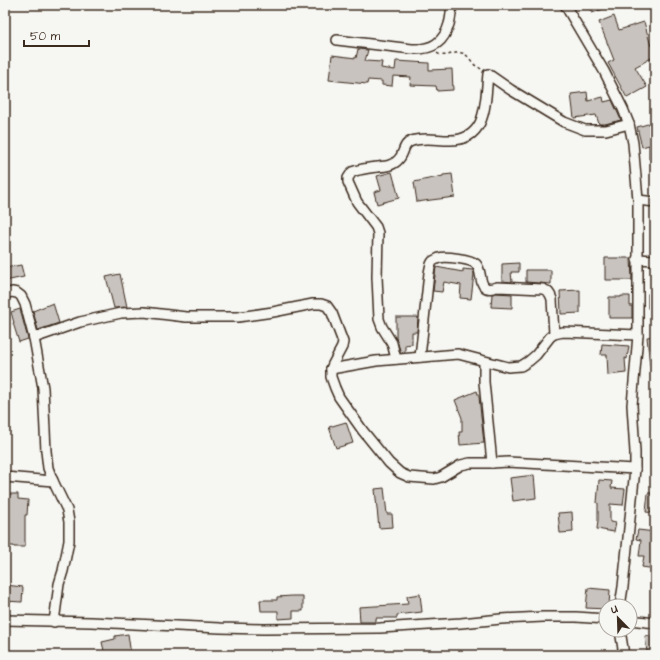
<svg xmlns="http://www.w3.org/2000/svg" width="660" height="660" viewBox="0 0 660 660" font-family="'Architects Daughter',sans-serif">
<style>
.building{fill:#c8c3be;stroke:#3b2a1e}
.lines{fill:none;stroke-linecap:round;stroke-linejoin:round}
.minor-casing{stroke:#3b2a1e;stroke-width:12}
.path{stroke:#3b2a1e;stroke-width:1.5;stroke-dasharray:3 3;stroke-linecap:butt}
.minor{stroke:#f6f6f2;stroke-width:9}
</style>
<rect width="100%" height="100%" fill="#f6f6f2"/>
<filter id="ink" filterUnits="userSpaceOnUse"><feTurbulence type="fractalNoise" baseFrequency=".025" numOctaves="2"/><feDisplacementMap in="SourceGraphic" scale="8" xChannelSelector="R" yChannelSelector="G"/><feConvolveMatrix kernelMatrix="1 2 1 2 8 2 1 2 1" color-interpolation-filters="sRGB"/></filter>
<g filter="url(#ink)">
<g class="building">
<polygon points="589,5 612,5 612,6 592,13"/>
<polygon points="614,16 619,30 644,22 651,46 655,44 655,56 635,67 647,87 627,98 608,63 614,60 599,22"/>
<polygon points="358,49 368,50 365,61 382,62 381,68 395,70 396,61 429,63 429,70 452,69 453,90 437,91 436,86 410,85 411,77 393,76 392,86 382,85 382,81 368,80 367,84 329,80 332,55 356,58"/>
<polygon points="587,92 588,101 603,97 604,102 612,100 621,120 605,124 599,124 596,115 574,118 571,94"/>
<polygon points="655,122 655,158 649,159 649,145 642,147 637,127"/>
<polygon points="392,172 399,198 377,204 374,192 381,190 377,176"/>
<polygon points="452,174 455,197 431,200 417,202 414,182 443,176 443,175"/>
<polygon points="605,258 631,258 632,280 605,280"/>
<polygon points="519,263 519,272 511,272 512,282 502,281 502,264"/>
<polygon points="21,265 24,277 5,281 5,268"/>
<polygon points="436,267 463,272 463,269 473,270 474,274 471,299 460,298 461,285 444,282 442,292 433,291"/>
<polygon points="526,270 551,270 551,284 526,282"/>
<polygon points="120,274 127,307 114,308 106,277"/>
<polygon points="580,290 580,313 561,314 560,291"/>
<polygon points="496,293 512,294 512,308 491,307 492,294"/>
<rect x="648" y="294" width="7" height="14"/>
<polygon points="621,296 630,296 630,306 632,306 632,318 609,318 609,297 621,297"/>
<polygon points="53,303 59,323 38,330 33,311"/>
<polygon points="20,309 28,339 19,342 13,323 14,323 11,312"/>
<polygon points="396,317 418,317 417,332 412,332 412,344 405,345 405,352 401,353 396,338"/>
<polygon points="655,336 655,366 650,366 647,337"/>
<polygon points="602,344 629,346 627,359 625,358 626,373 608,375 607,355 601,355"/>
<polygon points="477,391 479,397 484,443 460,445 459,432 462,432 462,418 455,400"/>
<polygon points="346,422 353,443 336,448 329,427"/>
<polygon points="534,475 536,498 513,501 510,478"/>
<polygon points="599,480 612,481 611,488 625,489 623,505 610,504 610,522 616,523 614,532 597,529 598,520 598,503 597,503"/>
<polygon points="384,488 387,514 392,514 393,527 379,528 375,489"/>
<polygon points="648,493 655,493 655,513 646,512"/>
<polygon points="5,494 18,494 18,499 28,500 27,515 25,515 25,547 14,547 14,546 5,546"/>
<polygon points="572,512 573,532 560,533 558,513"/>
<polygon points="638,530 655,532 655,569 642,567 644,556 639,556 641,540 636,539"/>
<polygon points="5,585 23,587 22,602 5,601"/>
<polygon points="588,588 610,590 609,606 606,606 606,609 586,608"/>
<polygon points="420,594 422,612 397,615 397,618 376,618 376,622 360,622 359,607 408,604 407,596"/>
<polygon points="292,596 303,596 303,611 293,611 293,618 278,619 278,611 261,611 260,600 277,600 277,597"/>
<polygon points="128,634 131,655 105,655 102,642 115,639 115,636"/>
<polygon points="655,635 655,651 647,652 645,636"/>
</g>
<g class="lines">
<defs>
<g id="minor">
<polyline points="565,5 604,71 623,109 629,124 633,143 638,200 638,335 632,405 635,452 635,469 623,587 620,606"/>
<path d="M337 40 412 49C431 50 444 43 449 24 451 18 451 11 452 5"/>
<polyline points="638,200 655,202"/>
<polyline points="637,259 655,260"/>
<polyline points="5,294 12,292 17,293 21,296 25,304 34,338 43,388 46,451 48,468 53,481 67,510 69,522 69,541 63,571 59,584 54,622"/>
<polyline points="34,338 80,322 121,313 144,312 186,317 238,317 273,312 313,304 321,304 327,306 332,313 343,342 342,347 333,364 331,369 331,377 335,388 339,397 363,431 389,463 400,473 409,477 434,479 441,477 461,465 470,463 492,463"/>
<path d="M420 357 429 273C430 269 430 264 433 261 435 260 437 259 439 258 445 256 471 259 476 264 482 270 479 283 485 287 488 290 493 288 497 287L543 289C548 291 550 293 552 299L554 334"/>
<path d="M396 359 392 343 382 327 379 319 377 277 378 233 376 227 357 202 348 182V178L352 172C357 170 363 169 369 168 379 166 391 168 398 160 405 154 402 144 412 141 423 137 437 140 449 140 488 141 485 102 488 74L511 90 564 122 585 130H606L629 124"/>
<polyline points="484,362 484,382 492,463 508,462 635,469"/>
<polyline points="331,369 376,361 458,354 508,367 521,366 529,361 536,355 550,337 554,334 563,332 638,335"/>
<polyline points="5,477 53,481"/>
<polyline points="5,620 91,622 220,628 264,629 380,628 461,623 501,619 543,617 576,617 606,619"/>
<polyline points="630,620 655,623"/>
<polyline points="620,630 624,655"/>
</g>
</defs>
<use href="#minor" class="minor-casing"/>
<path class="path" d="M437 53C445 59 453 51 462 53 468 54 471 62 476 66 478 67 480 68 481 69"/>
<use href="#minor" class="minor"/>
</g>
</g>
<rect width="660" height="660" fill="none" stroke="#f6f6f2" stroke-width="20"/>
<rect x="10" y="10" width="640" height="640" fill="none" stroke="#3b2a1e" stroke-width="1.5" filter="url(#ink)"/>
<g transform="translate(618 618) rotate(337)"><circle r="19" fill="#f6f6f2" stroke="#aba49d"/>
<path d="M0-3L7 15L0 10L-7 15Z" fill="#3b2a1e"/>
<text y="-6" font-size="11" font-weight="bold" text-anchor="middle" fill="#3b2a1e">U</text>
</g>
<path d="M24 40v6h65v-6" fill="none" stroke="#3b2a1e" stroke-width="2"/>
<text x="30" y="40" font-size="12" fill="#3b2a1e" stroke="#f6f6f2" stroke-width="3" paint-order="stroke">50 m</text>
</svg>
